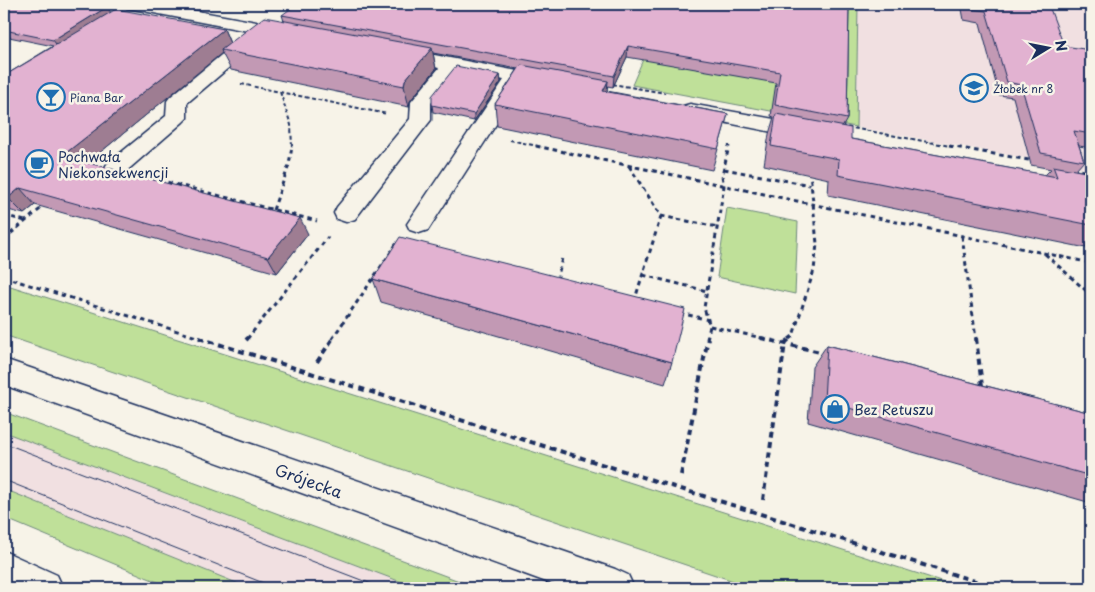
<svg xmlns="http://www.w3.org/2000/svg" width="1095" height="592" viewBox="0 0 1095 592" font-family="'Playpen Sans',sans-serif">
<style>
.built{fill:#f1e0e1}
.green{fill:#bfe099;stroke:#6d887c}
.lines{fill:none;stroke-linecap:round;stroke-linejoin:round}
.minor-casing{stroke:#1b2f5e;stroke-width:3}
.major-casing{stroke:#1b2f5e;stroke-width:3}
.path-far2{stroke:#1b2f5e;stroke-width:2;stroke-dasharray:4 2.5;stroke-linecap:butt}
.path-far1{stroke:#1b2f5e;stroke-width:3;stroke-dasharray:4.5 4;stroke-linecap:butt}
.path{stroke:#1b2f5e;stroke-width:4;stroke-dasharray:6 4.5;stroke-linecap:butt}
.minor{fill:#f7f3e8;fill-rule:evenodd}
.major{fill:#f7f3e8;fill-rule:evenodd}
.tram{stroke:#1b2f5e;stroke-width:1}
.wall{fill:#c299b4;stroke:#1b2f5e}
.shaded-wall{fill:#9e7d92;stroke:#1b2f5e}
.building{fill:#e2b2d1;stroke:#1b2f5e}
.labels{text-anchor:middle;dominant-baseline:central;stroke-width:5;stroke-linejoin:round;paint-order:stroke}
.far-poi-label{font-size:11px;fill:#1b2f5e;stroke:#f7f3e8;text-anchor:start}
.poi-label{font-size:14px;fill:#1b2f5e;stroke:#f7f3e8;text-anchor:start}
.near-street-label{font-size:16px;fill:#1b2f5e;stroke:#f7f3e8}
</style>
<rect width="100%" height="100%" fill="#f7f3e8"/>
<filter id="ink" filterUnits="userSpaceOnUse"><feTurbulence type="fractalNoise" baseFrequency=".02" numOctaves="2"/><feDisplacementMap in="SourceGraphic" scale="10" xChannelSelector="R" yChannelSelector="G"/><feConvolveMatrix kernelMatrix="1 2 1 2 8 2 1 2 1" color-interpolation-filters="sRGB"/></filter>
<g filter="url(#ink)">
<g class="built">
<polygon points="858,4 1091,4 1091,170 856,127"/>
<polygon points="4,432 222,515 417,588 249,588 4,489"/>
</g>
<g class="green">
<polygon points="667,4 858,4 856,127 632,85"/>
<polygon points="727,208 798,222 795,294 717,277"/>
<polygon points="4,284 963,588 754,588 4,335"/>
<polygon points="4,412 478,588 417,588 4,432"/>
<polygon points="4,489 249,588 172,588 4,518"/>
</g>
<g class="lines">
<defs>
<g id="minor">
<polygon points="125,4 159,4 289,28 295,29 298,33 295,37 289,38 258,33 263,37 260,41 187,103 187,118 183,122 123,174 115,177 107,174 104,169 107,164 166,116 167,101 170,97 248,33 253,32 133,9 127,8"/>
<polygon points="398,48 549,77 556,79 559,83 556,87 549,89 522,84 428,230 419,233 410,230 407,224 504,80 456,71 431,103 431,120 427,125 355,219 346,222 337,219 334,213 337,207 410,119 411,102 439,68 391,58 389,54 391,50"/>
<polygon points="690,104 807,125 815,127 818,132 815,137 807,139 683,114 680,110 683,106"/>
</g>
<g id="major">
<polygon points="4,359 615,569 628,575 634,588 563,588 4,385"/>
<polygon points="4,551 57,575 63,588 4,588"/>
</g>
</defs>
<use href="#minor" class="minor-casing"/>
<use href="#major" class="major-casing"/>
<g class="path-far2">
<polyline points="241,84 387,114"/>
<polyline points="612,84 665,93"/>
<polyline points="280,92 291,125 292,147"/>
<polyline points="841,126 956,147"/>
<polyline points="510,140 542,147"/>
<polyline points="729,147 729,145"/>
</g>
<g class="path-far1">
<polyline points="536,146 1091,263"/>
<polyline points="949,146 1034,161"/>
<polyline points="629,166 661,216 635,299"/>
<polyline points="724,169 810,185"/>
<polyline points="1072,169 1091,172"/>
<polyline points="151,178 317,221"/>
<polyline points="273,210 289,165 292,146"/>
<polyline points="4,215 25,221"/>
<polyline points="661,216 718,227"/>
<polyline points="962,236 976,339"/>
<polyline points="4,239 44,206"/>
<polyline points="1045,254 1091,295"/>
<polyline points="643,275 707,291"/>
<polyline points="4,277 203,339"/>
<polyline points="557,280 562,258"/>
<polyline points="680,313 709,320"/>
<polyline points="710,326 766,339"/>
<polyline points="247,339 328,237"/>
<polyline points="332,339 397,243"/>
<polyline points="707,339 710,326 704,308 724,186 722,176 729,146"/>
<polyline points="789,339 793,336 814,270 817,244 810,172"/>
</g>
<g class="path">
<polyline points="199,338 997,588"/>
<polyline points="761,338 824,353"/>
<polyline points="976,338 982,386"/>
<polyline points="246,340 248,338"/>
<polyline points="317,362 333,338"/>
<polyline points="681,475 708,338"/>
<polyline points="763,500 785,343 791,338"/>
</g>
<use href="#minor" class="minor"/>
<use href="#major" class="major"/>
<g class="tram">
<polyline points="4,443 382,588"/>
<polyline points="4,480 276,588"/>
</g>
</g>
<g class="wall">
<polygon points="4,4 111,12 224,29 230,43 284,21 282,15 849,4 847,119 843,126 851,139 1045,175 1051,169 1031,165 1013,97 999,95 980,23 964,20 961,4 1036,4 1064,46 1091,66 1091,148 1079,146 1084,161 1076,170 1091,173 1091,249 828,195 829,179 764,165 769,134 774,117 771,116 776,83 627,57 613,87 607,86 607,91 728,114 712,170 497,126 495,104 518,69 433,53 436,69 410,101 409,107 231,70 222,53 87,163 308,234 277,273 35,205 24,214 4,209 4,76 53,46 4,36"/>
<polygon points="500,75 501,82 474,121 433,112 432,105"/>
<polygon points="373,279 672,362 665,384 381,302"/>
<polygon points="827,345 1091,413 1091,503 808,422 812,367"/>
</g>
<g class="shaded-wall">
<polygon points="107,7 112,14 58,47 53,40"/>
<polygon points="224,29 231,46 221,50 222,53 75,173 62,156"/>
<polygon points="628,46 627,57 613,87 614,76"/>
<polygon points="432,48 436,69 410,101 409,107 404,86 405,80"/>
<polygon points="500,75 501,82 474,121 474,114"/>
<polygon points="608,81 606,102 603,91"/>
<polygon points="20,188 35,205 24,214 8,198"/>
<polygon points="300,218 308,234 277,273 268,257"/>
</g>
<g class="building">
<polygon points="4,4 93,4 107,7 53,40 4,30"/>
<polygon points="297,4 849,4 847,119 775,105 780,72 628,46 614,76 282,15"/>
<polygon points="970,4 1036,4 1049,6 1064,46 1084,49 1091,66 1091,134 1074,131 1084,161 1041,153 1021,85 1007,82 986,11 971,9"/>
<polygon points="116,9 224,29 62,156 300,218 268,257 20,188 8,198 4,197 4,76"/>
<polygon points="264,17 432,48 405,80 404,86 221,50"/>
<polygon points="521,65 608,81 603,91 728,114 718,149 495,104"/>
<polygon points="456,66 500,75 474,114 432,105 432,96"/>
<polygon points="776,114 851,128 851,139 1057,177 1053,166 1091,173 1091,225 838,175 839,159 771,146"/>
<polygon points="400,237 685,309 672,362 373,279"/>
<polygon points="827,345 1091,413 1091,476 824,401"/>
</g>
</g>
<defs>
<symbol id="school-ring" viewBox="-11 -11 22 22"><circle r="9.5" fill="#f7f3e8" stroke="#1f6fb2" stroke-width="1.5"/><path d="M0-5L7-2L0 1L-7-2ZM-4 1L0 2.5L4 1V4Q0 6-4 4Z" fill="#1f6fb2"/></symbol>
<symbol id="bar-ring" viewBox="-11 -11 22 22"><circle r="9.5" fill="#f7f3e8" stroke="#1f6fb2" stroke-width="1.5"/><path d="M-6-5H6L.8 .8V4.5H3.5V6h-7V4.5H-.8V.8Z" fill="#1f6fb2"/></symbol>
<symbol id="cafe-ring" viewBox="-11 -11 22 22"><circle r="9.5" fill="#f7f3e8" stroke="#1f6fb2" stroke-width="1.5"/><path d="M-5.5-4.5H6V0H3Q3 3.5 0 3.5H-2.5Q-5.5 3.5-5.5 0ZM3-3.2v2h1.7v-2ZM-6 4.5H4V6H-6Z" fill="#1f6fb2"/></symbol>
<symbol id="shop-ring" viewBox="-11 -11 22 22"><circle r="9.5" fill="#f7f3e8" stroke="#1f6fb2" stroke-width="1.5"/><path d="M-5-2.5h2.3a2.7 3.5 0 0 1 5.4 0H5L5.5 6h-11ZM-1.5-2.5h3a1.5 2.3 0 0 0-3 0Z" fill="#1f6fb2"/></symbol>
</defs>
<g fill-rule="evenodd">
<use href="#school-ring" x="958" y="72" width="32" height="32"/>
<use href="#bar-ring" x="35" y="81" width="32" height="32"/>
<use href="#cafe-ring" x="23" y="148" width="32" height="32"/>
<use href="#shop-ring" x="819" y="393" width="32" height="32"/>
</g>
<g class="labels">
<g class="far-poi-label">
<text x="993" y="88">Żłobek nr 8</text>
<text x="70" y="97">Piana Bar</text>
</g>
<g class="poi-label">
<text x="58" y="156">Pochwała<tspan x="58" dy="16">Niekonsekwencji</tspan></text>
<text x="854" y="409">Bez Retuszu</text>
</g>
<g class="near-street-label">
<text transform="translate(309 480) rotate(20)">Grójecka</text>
</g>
</g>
<rect width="1095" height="592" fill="none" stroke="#f7f3e8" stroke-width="20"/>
<rect x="10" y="10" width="1075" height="572" fill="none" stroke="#1b2f5e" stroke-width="2" filter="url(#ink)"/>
<g transform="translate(1048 48) rotate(80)" stroke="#f7f3e8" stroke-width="4" paint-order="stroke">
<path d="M0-4L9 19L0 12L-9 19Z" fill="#1b2f5e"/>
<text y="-8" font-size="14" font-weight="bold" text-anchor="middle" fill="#1b2f5e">N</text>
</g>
</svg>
